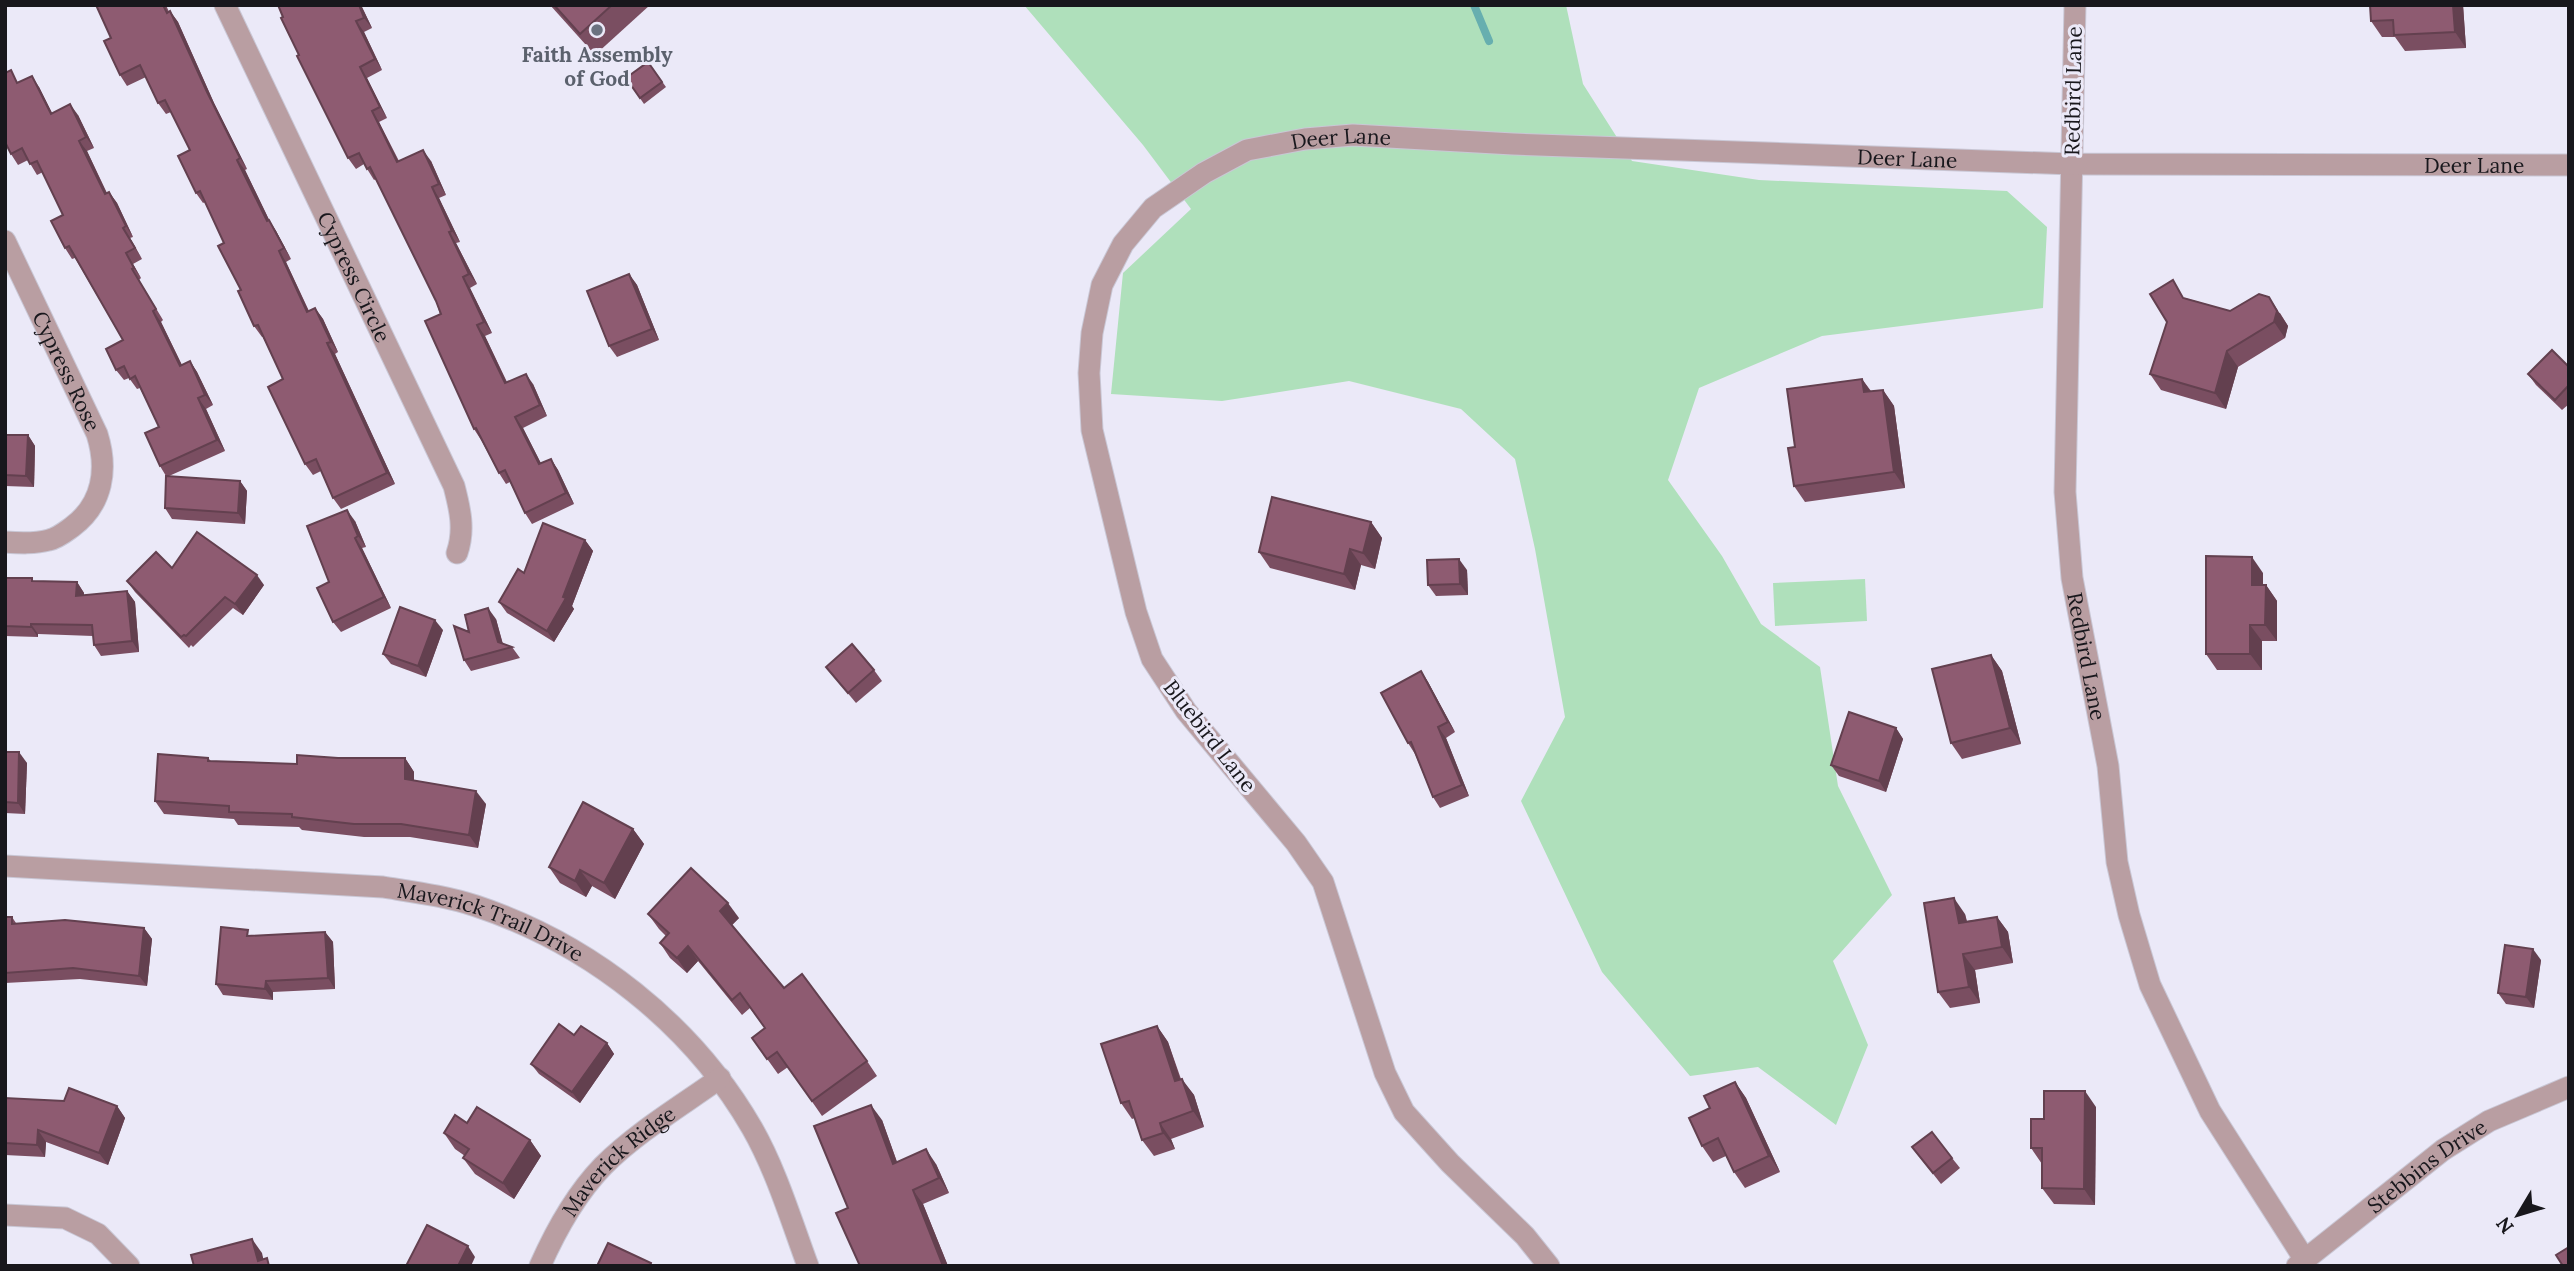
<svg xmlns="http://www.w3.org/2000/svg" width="2574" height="1271" viewBox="0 0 2574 1271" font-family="Lora,serif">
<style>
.green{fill:#afe0bb}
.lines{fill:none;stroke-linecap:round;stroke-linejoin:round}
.stream{stroke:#67afaf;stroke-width:8}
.street-casing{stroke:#c9c7d5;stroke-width:23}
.street{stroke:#b99ea2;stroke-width:21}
.wall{fill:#7a4e61}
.shaded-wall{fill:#63404f}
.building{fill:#8e5b71;stroke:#63404f;stroke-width:2}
.worship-dot{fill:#6b7280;stroke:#ebe9f8;stroke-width:2.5}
.labels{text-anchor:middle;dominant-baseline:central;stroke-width:6;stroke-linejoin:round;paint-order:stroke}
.worship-label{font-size:21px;font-weight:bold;fill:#5b616d;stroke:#ebe9f8}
.street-label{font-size:21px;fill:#18171c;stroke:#ebe9f8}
</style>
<rect width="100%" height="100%" fill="#ebe9f8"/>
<g class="green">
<polygon points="1024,5 1566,5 1583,84 1632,161 1759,180 2007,191 2047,227 2043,308 1822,336 1699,388 1668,480 1722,556 1761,624 1820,667 1838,786 1892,895 1833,961 1868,1045 1836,1125 1758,1067 1690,1076 1602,972 1521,801 1565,717 1535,549 1515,459 1461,409 1349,381 1222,401 1111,394 1123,273 1191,209 1143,145"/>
<polygon points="1865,579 1867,621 1775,626 1773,583"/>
</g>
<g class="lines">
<polyline class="stream" points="1474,5 1489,41"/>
<defs>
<g id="street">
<path id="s1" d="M225 5 454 486C460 509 465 530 457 553"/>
<path id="s2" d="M2075 5 2065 492 2072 578 2108 766 2117 862 2129 915 2150 985 2210 1111 2305 1260"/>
<path id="s3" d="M5 241 97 434C108 469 103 504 72 527 65 532 58 538 49 540 35 544 19 543 5 542"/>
<path id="s4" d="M5 866 383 887C414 892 446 896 476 906 590 944 692 1024 752 1128 776 1170 791 1220 808 1266"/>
<polyline points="5,1215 65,1218 98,1234 129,1266"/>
<path id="s5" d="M540 1266C555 1232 577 1193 603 1166 637 1132 681 1106 720 1078"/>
<path id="s6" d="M1549 1266 1525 1236 1450 1163 1404 1112 1385 1073 1323 882 1296 843 1186 711 1152 659 1136 612 1092 430 1089 373 1092 333 1102 285 1123 244 1153 208 1204 173 1247 150 1305 139 1353 135 1513 144 2072 164 2569 165"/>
<path id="s7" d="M2297 1266 2443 1150 2489 1121 2569 1087"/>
</g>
</defs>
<use href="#street" class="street-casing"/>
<use href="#street" class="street"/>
</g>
<g class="wall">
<polygon points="96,5 166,5 169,12 170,11 178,22 214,103 247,169 245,170 269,220 276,231 291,259 286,262 309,311 315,308 323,319 338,352 335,354 395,484 341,509 333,498 321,471 313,475 305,464 283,379 263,337 262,337 254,326 224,243 205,202 203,203 196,193 190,150 171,112 166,114 158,103 146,77 127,86 120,75 111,38"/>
<polygon points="278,5 361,5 372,28 364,32 382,70 367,78 387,118 379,122 399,161 431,161 446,195 439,198 460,242 456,243 477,284 470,288 492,333 485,336 507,382 533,384 547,416 523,428 541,464 551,459 558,470 574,504 532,524 525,513 510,482 506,484 499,473 481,440 474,429 436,301 376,179 374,180 364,164 356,169 348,158 299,55"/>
<polygon points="550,5 650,5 595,55"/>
<polygon points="2463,5 2466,48 2405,51 2395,37 2382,37 2371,21"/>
<polygon points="648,62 666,87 644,104 626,78"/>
<polygon points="19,82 39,87 52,113 78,115 94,148 87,151 107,193 109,192 117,203 133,237 130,238 142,259 133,264 141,278 139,280 163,320 161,322 182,365 190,361 197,372 213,405 206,409 225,451 169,476 240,481 247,491 245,524 172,519 165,508 166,476 160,466 159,427 140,388 137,389 129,378 124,380 116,370 123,340 75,258 72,259 65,248 63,215 43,172 37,175 28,160 18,165 11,154"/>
<polygon points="629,274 637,285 659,340 617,357 609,346"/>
<polygon points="2185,298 2230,311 2280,313 2288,326 2285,338 2238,367 2226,409 2161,390 2150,374"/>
<polygon points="2569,367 2569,404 2562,410 2536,385 2528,374"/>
<polygon points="1862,379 1871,391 1883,390 1894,406 1905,488 1805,502 1794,486 1795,447"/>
<polygon points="5,435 28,435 35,446 34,487 5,486"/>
<polygon points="355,521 366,547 362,548 391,608 341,632 333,622 329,582"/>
<polygon points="1371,522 1382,538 1375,569 1361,565 1355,590 1270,568 1259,552"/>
<polygon points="585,540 593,551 572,606 574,609 554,642 507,613 499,602 524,573"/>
<polygon points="172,568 264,585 243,615 233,608 193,647 191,645 189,648 135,592 127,581"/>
<polygon points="1467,570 1468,595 1436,596 1428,585"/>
<polygon points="2263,573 2263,585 2266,585 2277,601 2277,641 2262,641 2262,670 2217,670 2206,654"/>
<polygon points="5,578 35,581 77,582 84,593 84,595 127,591 135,602 139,652 101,656 94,645 93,636 38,634 38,637 5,636"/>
<polygon points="496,619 503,644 512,647 520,658 471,671 464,660 469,632"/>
<polygon points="443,630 426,677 391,664 383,654"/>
<polygon points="1991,655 2002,671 2021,744 1962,759 1951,743"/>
<polygon points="826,667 874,670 882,681 856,703"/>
<polygon points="1421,671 1428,682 1455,732 1446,738 1469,796 1440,808 1433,797 1415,754 1408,743"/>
<polygon points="1896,728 1903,739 1886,792 1839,776 1831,765"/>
<polygon points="5,752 27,763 25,814 5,813"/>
<polygon points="208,758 211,761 297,764 338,758 405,758 414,772 414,780 486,804 478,848 410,837 364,837 302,830 299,827 238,825 234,819 164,814 155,801"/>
<polygon points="633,829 644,844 615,899 592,886 586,897 560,883 549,867"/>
<polygon points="648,914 739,918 732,925 784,988 867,1061 877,1076 822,1116 788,1067 778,1074 752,1038 765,1028 750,1008 742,1015 698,961 687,973 670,958 660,943 666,936 659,929"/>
<polygon points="1965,914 1967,921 1997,917 2008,932 2013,963 1975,970 1980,1003 1950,1008 1938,992"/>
<polygon points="5,917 12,917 16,923 144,928 152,939 147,986 80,979 5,983"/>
<polygon points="325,932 333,942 335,989 273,992 273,1000 223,995 216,984 252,936"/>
<polygon points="2541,960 2534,1008 2506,1004 2498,993"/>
<polygon points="1157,1026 1168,1042 1181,1079 1194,1095 1204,1127 1171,1139 1175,1149 1154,1156 1142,1140 1135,1118 1132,1119 1121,1103"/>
<polygon points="574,1035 607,1043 614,1054 580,1103 539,1074 531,1064"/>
<polygon points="1735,1082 1746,1098 1780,1172 1745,1188 1734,1172 1726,1156 1713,1162 1702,1146 1710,1108"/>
<polygon points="5,1098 117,1106 125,1118 108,1165 46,1142 45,1157 5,1155"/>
<polygon points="2096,1107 2095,1205 2054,1204 2042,1188 2042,1164 2031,1148 2044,1119"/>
<polygon points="882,1120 897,1162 936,1164 949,1193 923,1204 948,1266 860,1266"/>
<polygon points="467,1123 530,1140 541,1156 514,1199 475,1174 463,1158 465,1156 455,1149 444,1133"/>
<polygon points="1912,1147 1952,1158 1960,1168 1941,1184"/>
</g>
<g class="shaded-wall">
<polygon points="359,5 361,5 372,28 364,18"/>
<polygon points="2453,5 2463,5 2466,48 2455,32"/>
<polygon points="170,11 178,22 214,103 247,169 240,158 207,92"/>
<polygon points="356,21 364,32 382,70 375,59"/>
<polygon points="360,67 367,78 387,118 380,107"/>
<polygon points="32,76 39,87 58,125 51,114"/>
<polygon points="70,104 78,115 94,148 86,137"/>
<polygon points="372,111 379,122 404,173 397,162"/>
<polygon points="79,141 87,151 112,205 105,194"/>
<polygon points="423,150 431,161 446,195 439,184"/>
<polygon points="237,160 245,170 275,232 267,221"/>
<polygon points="432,187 439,198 460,242 452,231"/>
<polygon points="109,192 117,203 133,237 126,226"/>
<polygon points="269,220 276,231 291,259 284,248"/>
<polygon points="123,228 130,238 142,259 135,248"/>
<polygon points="449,232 456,243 477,284 469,274"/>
<polygon points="279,251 286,262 314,323 307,312"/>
<polygon points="126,253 133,264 141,278 134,268"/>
<polygon points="629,274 637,285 659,340 652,329"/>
<polygon points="463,277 470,288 492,333 484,322"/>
<polygon points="2269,297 2288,326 2285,338 2274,322"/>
<polygon points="315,308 323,319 338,352 331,342"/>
<polygon points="153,311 161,322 187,376 180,366"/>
<polygon points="477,325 485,336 512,394 505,383"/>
<polygon points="327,343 335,354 395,484 387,473"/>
<polygon points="2227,351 2238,367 2226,409 2215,393"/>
<polygon points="190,361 197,372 213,405 205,395"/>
<polygon points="526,374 533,384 547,416 540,405"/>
<polygon points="1862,379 1873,395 1864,392"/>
<polygon points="1883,390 1894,406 1905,488 1894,472"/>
<polygon points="198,398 206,409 225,451 217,440"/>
<polygon points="515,417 523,428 547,475 539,464"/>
<polygon points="28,435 35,446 34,487 26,476"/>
<polygon points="551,459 558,470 574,504 566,493"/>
<polygon points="240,481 247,491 245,524 238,513"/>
<polygon points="347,510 355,521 366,547 358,536"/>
<polygon points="1371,522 1382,538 1375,569 1363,553"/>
<polygon points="355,538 362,548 391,608 384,597"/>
<polygon points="585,540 593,551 572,606 574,609 554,642 547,631 563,597"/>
<polygon points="1350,549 1361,565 1355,590 1344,574"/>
<polygon points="2252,557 2263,573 2263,601 2252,585"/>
<polygon points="1459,559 1467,570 1468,595 1460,584"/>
<polygon points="257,575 264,585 243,615 235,604"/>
<polygon points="77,582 84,593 84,607 76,596"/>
<polygon points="2266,585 2277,601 2277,641 2265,625"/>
<polygon points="127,591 135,602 139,652 132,641"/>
<polygon points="488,608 496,619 504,649 498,642"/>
<polygon points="435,620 443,630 426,677 418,666"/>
<polygon points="31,624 38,634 38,637 31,627"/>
<polygon points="2250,625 2262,641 2262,670 2250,654"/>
<polygon points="1991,655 2002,671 2021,744 2010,728"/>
<polygon points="1421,671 1428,682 1455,732 1448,722"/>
<polygon points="1438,727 1446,738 1469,796 1462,785"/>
<polygon points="1896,728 1903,739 1886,792 1879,781"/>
<polygon points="19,752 27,763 25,814 18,803"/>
<polygon points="405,758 414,772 414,792 405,779"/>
<polygon points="476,791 486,804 478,848 469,835"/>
<polygon points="633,829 644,844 615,899 604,883"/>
<polygon points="580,870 592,886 586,897 575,881"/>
<polygon points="1954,898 1965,914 1970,939 1959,923"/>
<polygon points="728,903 739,918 731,926 720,911"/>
<polygon points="1997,917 2008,932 2013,963 2002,947"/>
<polygon points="144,928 152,939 147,986 139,976"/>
<polygon points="325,932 333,942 335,989 328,978"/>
<polygon points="688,946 698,961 687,973 677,958"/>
<polygon points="2533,949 2541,960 2534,1008 2526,997"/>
<polygon points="1963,954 1975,970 1980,1003 1969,987"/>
<polygon points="266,981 273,992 273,1000 265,989"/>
<polygon points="1157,1026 1168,1042 1186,1097 1175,1081"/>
<polygon points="607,1043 614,1054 580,1103 572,1092"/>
<polygon points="1182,1079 1194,1095 1204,1127 1193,1111"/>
<polygon points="1735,1082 1746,1098 1780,1172 1769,1156"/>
<polygon points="2085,1091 2096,1107 2095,1205 2084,1189"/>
<polygon points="871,1105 882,1120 903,1179 893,1164"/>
<polygon points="117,1106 125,1118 108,1165 99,1153"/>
<polygon points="1160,1123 1171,1139 1175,1149 1163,1133"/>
<polygon points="38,1130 46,1142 45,1157 37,1145"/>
<polygon points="530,1140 541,1156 514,1199 503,1183"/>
<polygon points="926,1149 936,1164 949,1193 939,1178"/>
<polygon points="913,1190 923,1204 948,1266 943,1266"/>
<polygon points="252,1239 262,1253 265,1266 258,1261"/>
<polygon points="468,1246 475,1257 471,1266 458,1266"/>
</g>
<g class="building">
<polygon points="96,5 163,5 167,13 170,11 207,92 240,158 237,160 267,221 269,220 284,248 279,251 307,312 315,308 331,342 327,343 387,473 333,498 316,459 305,464 268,387 283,379 258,325 254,326 238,291 241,290 218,246 224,243 200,191 196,193 178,156 190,150 165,100 158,103 140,65 120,75 104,41 111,38"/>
<polygon points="278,5 359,5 364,18 356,21 375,59 360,67 380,107 372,111 397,162 423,150 439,184 432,187 452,231 449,232 469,274 463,277 484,322 477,325 505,383 526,374 540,405 515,417 539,464 551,459 566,493 525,513 505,470 499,473 476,428 474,429 425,321 441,314 436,301 370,167 367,169 359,153 348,158 297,56 299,55 281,18 283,17"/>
<polygon points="554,5 612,5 580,34"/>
<polygon points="2370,5 2453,5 2455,32 2394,35 2393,20 2371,21"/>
<polygon points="648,62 662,82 640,98 626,78"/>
<polygon points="11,70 17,83 32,76 51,114 70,104 86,137 79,141 105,194 109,192 126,226 123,228 135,248 126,253 134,268 132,269 156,309 153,311 180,366 190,361 205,395 198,398 217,440 160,466 145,433 159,427 135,376 130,379 124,366 116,370 106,349 123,340 69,246 65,248 51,221 63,215 37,161 30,164 22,148 11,154 5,142 5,73"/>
<polygon points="629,274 652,329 609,346 587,291"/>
<polygon points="2173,280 2183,298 2230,311 2259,294 2269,297 2277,311 2274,322 2227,351 2215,393 2150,374 2167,322 2150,294"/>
<polygon points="2552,350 2569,367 2569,385 2555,400 2528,374"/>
<polygon points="1862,379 1864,392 1883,390 1894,472 1794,486 1788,448 1795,447 1787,389"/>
<polygon points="5,435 28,435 26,476 5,475"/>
<polygon points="166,476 240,481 238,513 165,508"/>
<polygon points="1272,497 1371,522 1363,553 1350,549 1344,574 1259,552"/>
<polygon points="347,510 358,536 355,538 384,597 333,622 317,588 329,582 307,526"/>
<polygon points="543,523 585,540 563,597 566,598 547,631 499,602 518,569 524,573"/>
<polygon points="197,532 257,575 235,604 225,597 186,636 184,635 181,637 127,581 156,552 172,568"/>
<polygon points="2206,556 2252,557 2252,585 2266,585 2265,625 2250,625 2250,654 2206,654"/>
<polygon points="1459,559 1460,584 1428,585 1427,560"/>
<polygon points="5,578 32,578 32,581 77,582 76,596 127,591 132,641 94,645 92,625 31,624 31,627 5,626"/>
<polygon points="400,607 435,620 418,666 383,654"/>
<polygon points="488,608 498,642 512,647 464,660 454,626 469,632 465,615"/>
<polygon points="852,644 874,670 848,693 826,667"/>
<polygon points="1991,655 2010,728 1951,743 1932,669"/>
<polygon points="1421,671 1448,722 1438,727 1462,785 1433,797 1411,742 1408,743 1381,693"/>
<polygon points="1849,712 1896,728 1879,781 1831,765"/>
<polygon points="5,752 19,752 18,803 5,802"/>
<polygon points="158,754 208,758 208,761 297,764 297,755 338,758 405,758 405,779 476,791 469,835 401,824 354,824 292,817 292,814 229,812 229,806 155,801"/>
<polygon points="583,802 633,829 604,883 580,870 575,881 549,867"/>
<polygon points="691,868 728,903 720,911 784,988 802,974 867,1061 812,1101 777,1052 767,1059 752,1038 765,1028 740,993 732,1000 688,946 677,958 660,943 669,933 648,914"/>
<polygon points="1954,898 1959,923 1997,917 2002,947 1963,954 1969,987 1938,992 1924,903"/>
<polygon points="5,917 12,917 12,924 65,920 144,928 139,976 73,968 5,973"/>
<polygon points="221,927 248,930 247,936 325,932 328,978 266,981 265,989 216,984"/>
<polygon points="2505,945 2533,949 2526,997 2498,993"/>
<polygon points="559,1024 574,1035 581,1026 607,1043 572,1092 531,1064"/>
<polygon points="1157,1026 1175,1081 1182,1079 1193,1111 1160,1123 1163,1133 1142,1140 1129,1101 1121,1103 1101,1044"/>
<polygon points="1735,1082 1769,1156 1734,1172 1718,1138 1702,1146 1689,1118 1710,1108 1704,1096"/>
<polygon points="69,1088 117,1106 99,1153 38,1130 37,1145 5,1143 5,1098 64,1101"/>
<polygon points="2044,1091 2085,1091 2084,1189 2042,1188 2042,1148 2031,1148 2031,1119 2044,1119"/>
<polygon points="871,1105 893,1164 926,1149 939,1178 913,1190 943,1266 860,1266 836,1213 848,1208 814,1126"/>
<polygon points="477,1107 530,1140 503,1183 463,1158 469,1149 444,1133 455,1115 467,1123"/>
<polygon points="1932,1132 1952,1158 1933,1173 1912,1147"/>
<polygon points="427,1225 468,1246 458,1266 406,1266"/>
<polygon points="252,1239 258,1261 267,1258 269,1266 194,1266 191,1255"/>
<polygon points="608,1243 651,1263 650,1266 597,1266"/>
<polygon points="2569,1247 2569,1266 2563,1266 2556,1255"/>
</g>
<circle class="worship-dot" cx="597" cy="30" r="7"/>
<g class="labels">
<g class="worship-label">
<text x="597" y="54">Faith Assembly<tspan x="597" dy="24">of God</tspan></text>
</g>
<g class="street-label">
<text transform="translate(2073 91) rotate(-89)">Redbird Lane</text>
<text stroke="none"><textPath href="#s6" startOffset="1419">Deer Lane</textPath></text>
<text stroke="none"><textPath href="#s6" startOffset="1986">Deer Lane</textPath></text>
<text stroke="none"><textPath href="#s6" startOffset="2553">Deer Lane</textPath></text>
<text stroke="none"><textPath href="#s1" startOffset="301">Cypress Circle</textPath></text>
<text stroke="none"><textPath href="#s3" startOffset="144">Cypress Rose</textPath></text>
<text stroke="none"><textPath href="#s2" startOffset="653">Redbird Lane</textPath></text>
<text transform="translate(1210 736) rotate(52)">Bluebird Lane</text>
<text stroke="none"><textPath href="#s4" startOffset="492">Maverick Trail Drive</textPath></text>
<text stroke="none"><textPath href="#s5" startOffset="133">Maverick Ridge</textPath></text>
<text stroke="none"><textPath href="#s7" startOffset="164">Stebbins Drive</textPath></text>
</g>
</g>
<rect width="2574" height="1271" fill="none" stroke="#18171c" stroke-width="14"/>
<g transform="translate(2518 1215) rotate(232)" stroke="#ebe9f8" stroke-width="5" paint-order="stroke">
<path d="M0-5L12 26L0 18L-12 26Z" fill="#18171c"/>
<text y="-10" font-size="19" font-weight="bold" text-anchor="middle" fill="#18171c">N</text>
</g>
</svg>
